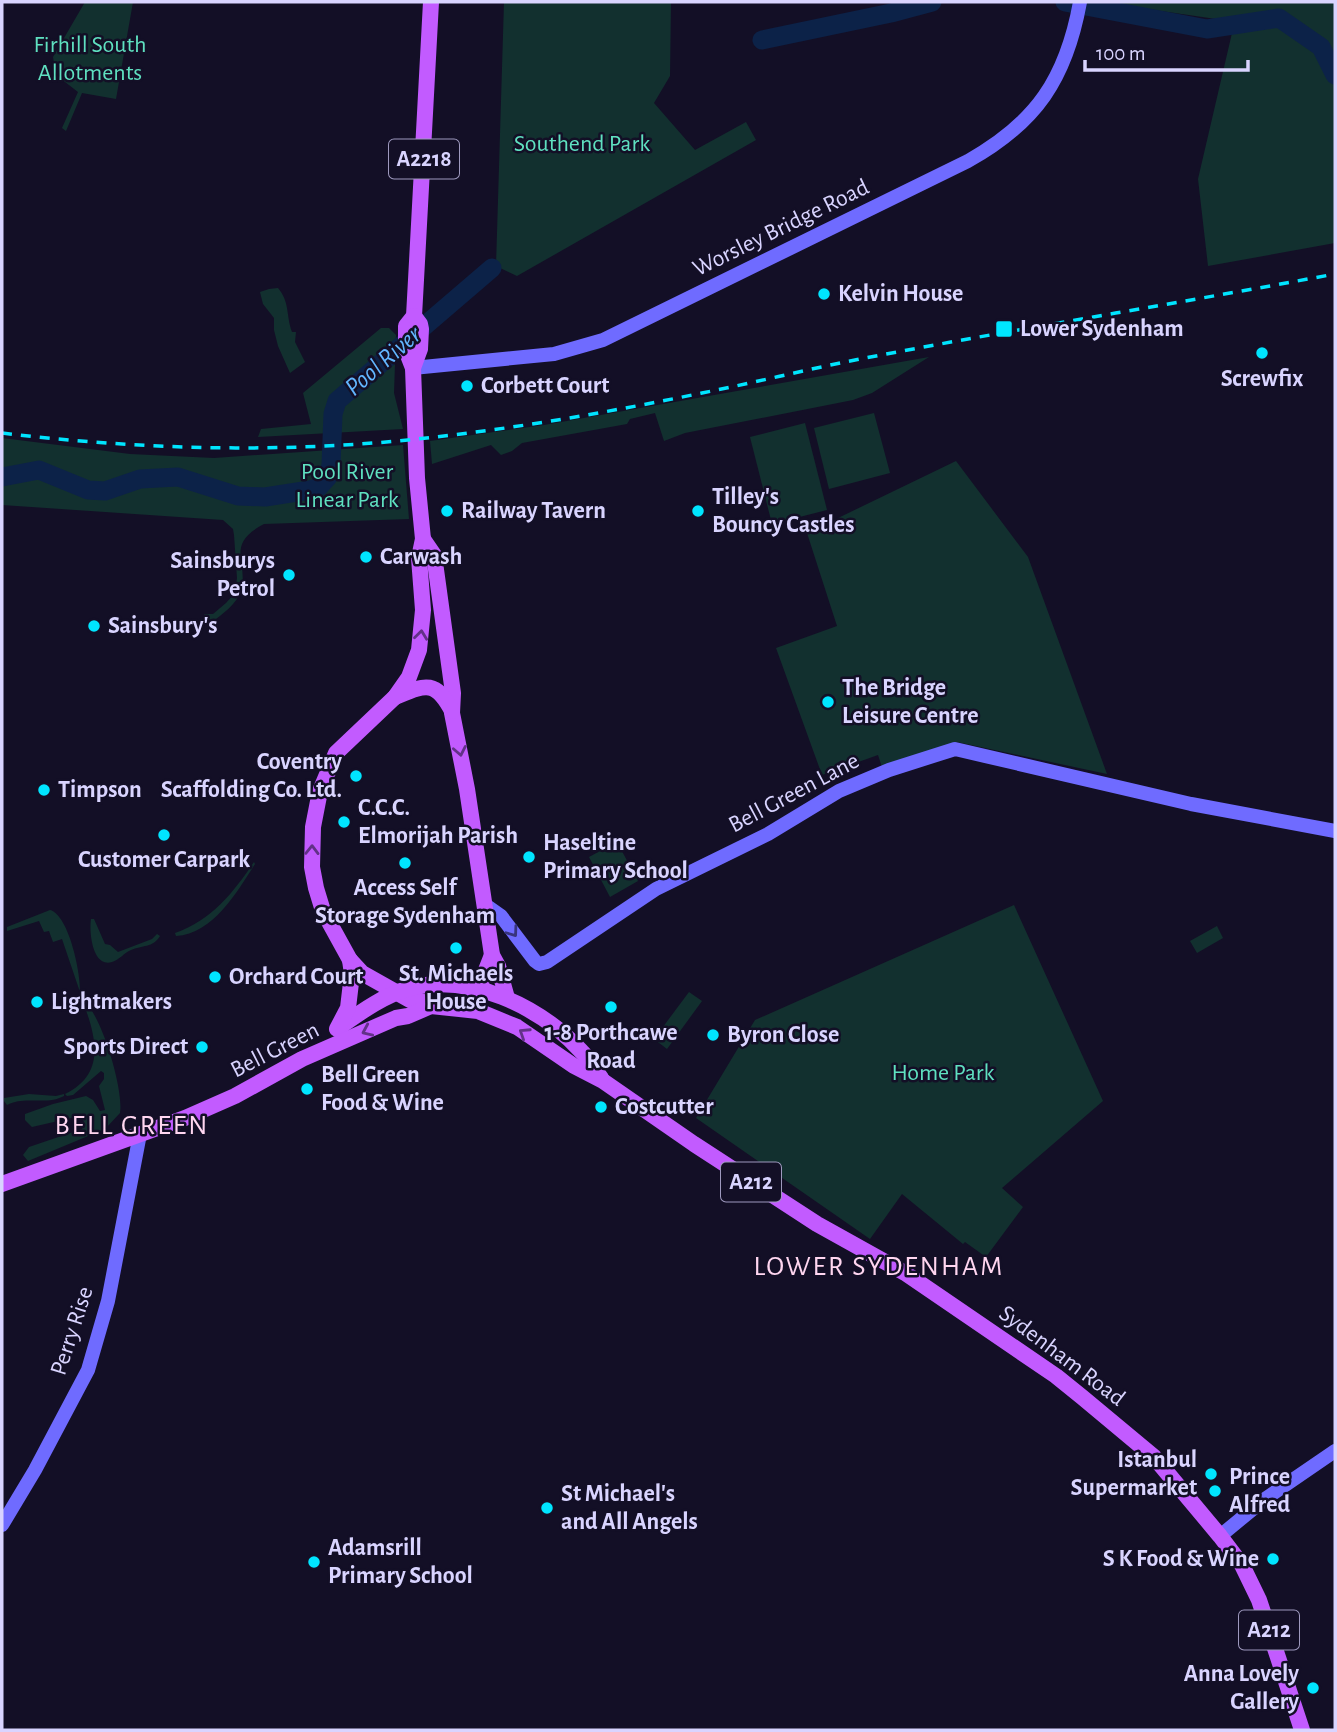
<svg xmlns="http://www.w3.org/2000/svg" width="1337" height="1732" viewBox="0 0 1337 1732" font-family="'Alegreya Sans',sans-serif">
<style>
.green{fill:#12302f}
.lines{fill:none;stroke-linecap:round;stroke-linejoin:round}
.river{stroke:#0c2248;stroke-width:19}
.secondary{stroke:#6f6bff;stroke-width:14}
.primary{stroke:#c25bff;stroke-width:16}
.rail{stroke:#00e5ff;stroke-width:3.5;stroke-dasharray:10 9;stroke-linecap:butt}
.oneway{stroke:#623188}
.oneway2{stroke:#38347d}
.poi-dot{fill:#00e5ff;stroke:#130f26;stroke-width:2.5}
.labels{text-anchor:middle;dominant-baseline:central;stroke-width:5;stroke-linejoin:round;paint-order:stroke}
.shield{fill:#130f26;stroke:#9e99be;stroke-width:2}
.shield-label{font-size:23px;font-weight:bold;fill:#d9d4ff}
.park-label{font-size:24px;fill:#5fe0c0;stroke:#130f26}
.street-label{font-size:24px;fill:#d9d4ff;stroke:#130f26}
.poi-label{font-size:24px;font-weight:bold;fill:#d9d4ff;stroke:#130f26;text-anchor:start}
.water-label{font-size:26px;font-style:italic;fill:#62b6ff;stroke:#130f26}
.quarter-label{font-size:28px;letter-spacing:2px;fill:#ffd6f0;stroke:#130f26}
</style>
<rect width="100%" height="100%" fill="#130f26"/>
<g class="green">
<polygon points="85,2 133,2 116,99 82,93 66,131 62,128 78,92 56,75 53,57"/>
<polygon points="504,2 671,2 670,76 654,103 695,150 746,122 756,140 517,276 496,266"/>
<polygon points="1099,2 1335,2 1335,74 1315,35 1289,17 1268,13 1249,14 1223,20"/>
<polygon points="1276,24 1316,49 1330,78 1335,81 1335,243 1208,266 1198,179 1232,33"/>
<path d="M278 288C290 302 286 316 292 332H296L295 342 305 362 290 373 278 346 274 330V318L263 304 260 292 269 289Z"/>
<polygon points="381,328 389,328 396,335 394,393 403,429 258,437 261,429 311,424 303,393"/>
<polygon points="929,357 872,393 853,400 685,433 664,441 655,413 630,419 627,424 522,443 512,451 501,455 491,445 432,464 430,441 544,425"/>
<polygon points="874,413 890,473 829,489 814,428"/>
<polygon points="805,423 827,510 772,524 750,437"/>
<path d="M2 438 130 454 214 458 403 445 409 519 264 524C224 545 249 561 241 591 237 604 221 615 211 623L206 622 204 614H213L226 603 235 593 237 578 234 535 233 529 223 520 2 505Z"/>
<polygon points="956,461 1028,557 1107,774 957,742 882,767 878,755 822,775 776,648 837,626 807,533"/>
<polygon points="617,842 638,881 610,897 589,857"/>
<path d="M254 862 255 864C237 892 213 934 176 936L175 933C212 920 233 893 254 862Z"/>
<polygon points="1014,905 1103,1101 1002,1188 1023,1207 986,1257 965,1242 963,1244 902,1194 870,1239 696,1118 755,1020"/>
<path d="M50 910C69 915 81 974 80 992L62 939 53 942 49 931 44 932 39 921 7 931V927Z"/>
<path d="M91 919H94L105 944 110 945 118 952 152 939 157 934 160 936C153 948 142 945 131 950 124 953 119 960 112 962 92 968 89 931 91 919Z"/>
<polygon points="1217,926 1223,938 1197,953 1190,941"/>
<polygon points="689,992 702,1001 667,1049 654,1039"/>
<path d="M82 999C101 1012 124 1090 120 1113L105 1129 28 1161 23 1155 29 1147 82 1129 84 1122 80 1116 32 1127 25 1120V1114L53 1104 86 1096 93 1100 100 1111 105 1110 99 1086 104 1079V1073L101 1071 73 1095 67 1096 65 1094C108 1073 95 1034 82 999Z"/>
<path d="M29 1094 56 1096 64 1094V1096C46 1106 25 1095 7 1105L4 1101V1098Z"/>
</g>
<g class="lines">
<g class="river">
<polyline points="1065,2 1207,29 1279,18 1321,47 1335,75"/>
<polyline points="762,40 891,13 932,2"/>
<polyline points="2,477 39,470 88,490 105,491 140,479 178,477 238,496 265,497 310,490 319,487 328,477 331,465 333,414 337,401 492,268"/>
</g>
<g class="secondary">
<path d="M413 368 554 354 603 340 968 161C1036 123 1066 79 1080 2"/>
<polyline points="484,904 501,916 535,961 539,964 547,962 656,889 768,834 839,791 889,770 955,749 1191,804 1335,831"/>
<polyline points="2,1525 35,1470 88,1370 108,1301 140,1134"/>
<polyline points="1220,1536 1265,1499 1335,1451"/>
</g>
<g class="primary">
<polyline points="413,368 406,350 406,326 414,316 416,280 431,2"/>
<polyline points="423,539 434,555 453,693 452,713 467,789 492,955 498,966 507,998"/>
<path d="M395 697C425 685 435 679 452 711"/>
<polyline points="350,960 362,973 410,1000 423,1002 431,1006 478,1011 517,1027 574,1066 603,1081 694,1144 817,1224 905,1273 1056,1376 1082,1397 1154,1457 1220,1536 1242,1565 1259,1600 1302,1730"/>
<polyline points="475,998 492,955"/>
<path d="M341 1026C361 1012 383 996 407 989 468 971 541 1007 582 1052 589 1059 595 1069 601 1078"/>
<polyline points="337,1029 348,1008 352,974 350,960 323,911 316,888 312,867 313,827 320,791 336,753 395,697 409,677 419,650 423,610 419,558 423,539 417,478 413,368 420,349 421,329 420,324 414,316"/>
<polyline points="2,1184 185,1118 235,1096 302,1059 396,1018 408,1016 431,1006"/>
</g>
<path class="rail" d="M2 433C144 450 292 454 435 437 525 427 614 411 702 393 753 383 804 370 855 360 1015 329 1175 304 1335 274"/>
</g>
<defs><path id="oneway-chevron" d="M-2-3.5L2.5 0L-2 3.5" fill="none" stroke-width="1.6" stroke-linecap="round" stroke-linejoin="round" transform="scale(1.75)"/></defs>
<g class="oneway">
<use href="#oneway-chevron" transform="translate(421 635) rotate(-83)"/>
<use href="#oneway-chevron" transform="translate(460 751) rotate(79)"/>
<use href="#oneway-chevron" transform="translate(312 850) rotate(-89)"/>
<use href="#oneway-chevron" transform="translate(367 1031) rotate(156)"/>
<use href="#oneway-chevron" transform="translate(524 1033) rotate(-147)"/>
</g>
<use class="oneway2" href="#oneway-chevron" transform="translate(513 932) rotate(54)"/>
<g class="poi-dot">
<circle cx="824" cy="294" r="7"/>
<rect x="995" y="320" width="18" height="18" rx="3.5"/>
<circle cx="1262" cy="353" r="7"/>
<circle cx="467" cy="386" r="7"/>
<circle cx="447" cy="511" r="7"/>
<circle cx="698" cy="511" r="7"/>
<circle cx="366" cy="557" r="7"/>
<circle cx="289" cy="575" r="7"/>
<circle cx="94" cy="626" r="7"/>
<circle cx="828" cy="702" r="7"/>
<circle cx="356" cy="776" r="7"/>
<circle cx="44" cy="790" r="7"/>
<circle cx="344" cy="822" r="7"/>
<circle cx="164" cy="835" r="7"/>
<circle cx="529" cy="857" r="7"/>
<circle cx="405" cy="863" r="7"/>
<circle cx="456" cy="948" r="7"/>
<circle cx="215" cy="977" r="7"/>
<circle cx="37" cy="1002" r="7"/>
<circle cx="611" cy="1007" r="7"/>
<circle cx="713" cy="1035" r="7"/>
<circle cx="202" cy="1047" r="7"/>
<circle cx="307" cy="1089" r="7"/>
<circle cx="601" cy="1107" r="7"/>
<circle cx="1211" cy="1474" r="7"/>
<circle cx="1215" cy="1491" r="7"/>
<circle cx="547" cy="1508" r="7"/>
<circle cx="1273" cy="1559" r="7"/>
<circle cx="314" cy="1562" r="7"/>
<circle cx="1313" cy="1688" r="7"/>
</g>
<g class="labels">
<g class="shield">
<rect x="389" y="139.5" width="70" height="39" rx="5"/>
<rect x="721" y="1162.5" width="60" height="39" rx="5"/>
<rect x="1239" y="1610.5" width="60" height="39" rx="5"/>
</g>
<g class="shield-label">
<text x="424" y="159">A2218</text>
<text x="751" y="1182">A212</text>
<text x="1269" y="1630">A212</text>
</g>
<g class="park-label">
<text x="90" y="45">Firhill South<tspan x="90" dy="28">Allotments</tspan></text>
<text x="582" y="144">Southend Park</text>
<text x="347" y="472">Pool River<tspan x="347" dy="28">Linear Park</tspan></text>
<text x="943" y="1073">Home Park</text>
</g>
<g class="street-label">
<text transform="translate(781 228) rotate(-26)">Worsley Bridge Road</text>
<text transform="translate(794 793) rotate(-28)">Bell Green Lane</text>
<text transform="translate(275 1050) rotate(-27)">Bell Green</text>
<text transform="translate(72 1331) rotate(-72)">Perry Rise</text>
<text transform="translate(1062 1356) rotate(37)">Sydenham Road</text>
</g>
<g class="poi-label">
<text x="838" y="294">Kelvin House</text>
<text x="1020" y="329">Lower Sydenham</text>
<text x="1262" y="379" text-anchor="middle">Screwfix</text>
<text x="481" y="386">Corbett Court</text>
<text x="712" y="497">Tilley's<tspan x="712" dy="28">Bouncy Castles</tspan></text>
<text x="461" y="511">Railway Tavern</text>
<text x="380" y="557">Carwash</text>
<text x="275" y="561" text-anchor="end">Sainsburys<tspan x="275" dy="28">Petrol</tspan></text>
<text x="108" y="626">Sainsbury's</text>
<text x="842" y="688">The Bridge<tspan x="842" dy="28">Leisure Centre</tspan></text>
<text x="342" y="762" text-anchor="end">Coventry<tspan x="342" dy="28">Scaffolding Co. Ltd.</tspan></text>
<text x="58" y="790">Timpson</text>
<text x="358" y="808">C.C.C.<tspan x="358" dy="28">Elmorijah Parish</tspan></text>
<text x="543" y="843">Haseltine<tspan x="543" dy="28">Primary School</tspan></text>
<text x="164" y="860" text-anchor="middle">Customer Carpark</text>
<text x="405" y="888" text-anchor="middle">Access Self<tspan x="405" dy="28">Storage Sydenham</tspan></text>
<text x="456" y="974" text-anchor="middle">St. Michaels<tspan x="456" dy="28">House</tspan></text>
<text x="229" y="977">Orchard Court</text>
<text x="51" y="1002">Lightmakers</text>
<text x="611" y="1033" text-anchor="middle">1-8 Porthcawe<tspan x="611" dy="28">Road</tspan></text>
<text x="727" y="1035">Byron Close</text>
<text x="188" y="1047" text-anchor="end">Sports Direct</text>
<text x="321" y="1075">Bell Green<tspan x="321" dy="28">Food &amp; Wine</tspan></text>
<text x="615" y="1107">Costcutter</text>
<text x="1197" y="1460" text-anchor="end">Istanbul<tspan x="1197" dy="28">Supermarket</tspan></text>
<text x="1229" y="1477">Prince<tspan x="1229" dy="28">Alfred</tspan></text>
<text x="561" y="1494">St Michael's<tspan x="561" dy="28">and All Angels</tspan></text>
<text x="328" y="1548">Adamsrill<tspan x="328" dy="28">Primary School</tspan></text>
<text x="1259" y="1559" text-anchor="end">S K Food &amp; Wine</text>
<text x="1299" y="1674" text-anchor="end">Anna Lovely<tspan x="1299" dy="28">Gallery</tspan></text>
</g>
<g class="water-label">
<text transform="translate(383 361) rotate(-41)">Pool River</text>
</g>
<g class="quarter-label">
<text x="132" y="1126">BELL GREEN</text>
<text x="879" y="1267">LOWER SYDENHAM</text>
</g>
</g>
<rect width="1337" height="1732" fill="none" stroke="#d9d4ff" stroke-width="7"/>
<path d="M1085 60v10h163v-10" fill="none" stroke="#d9d4ff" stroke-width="3.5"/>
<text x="1096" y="60" font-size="21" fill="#d9d4ff" stroke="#130f26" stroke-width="5" paint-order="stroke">100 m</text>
</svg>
